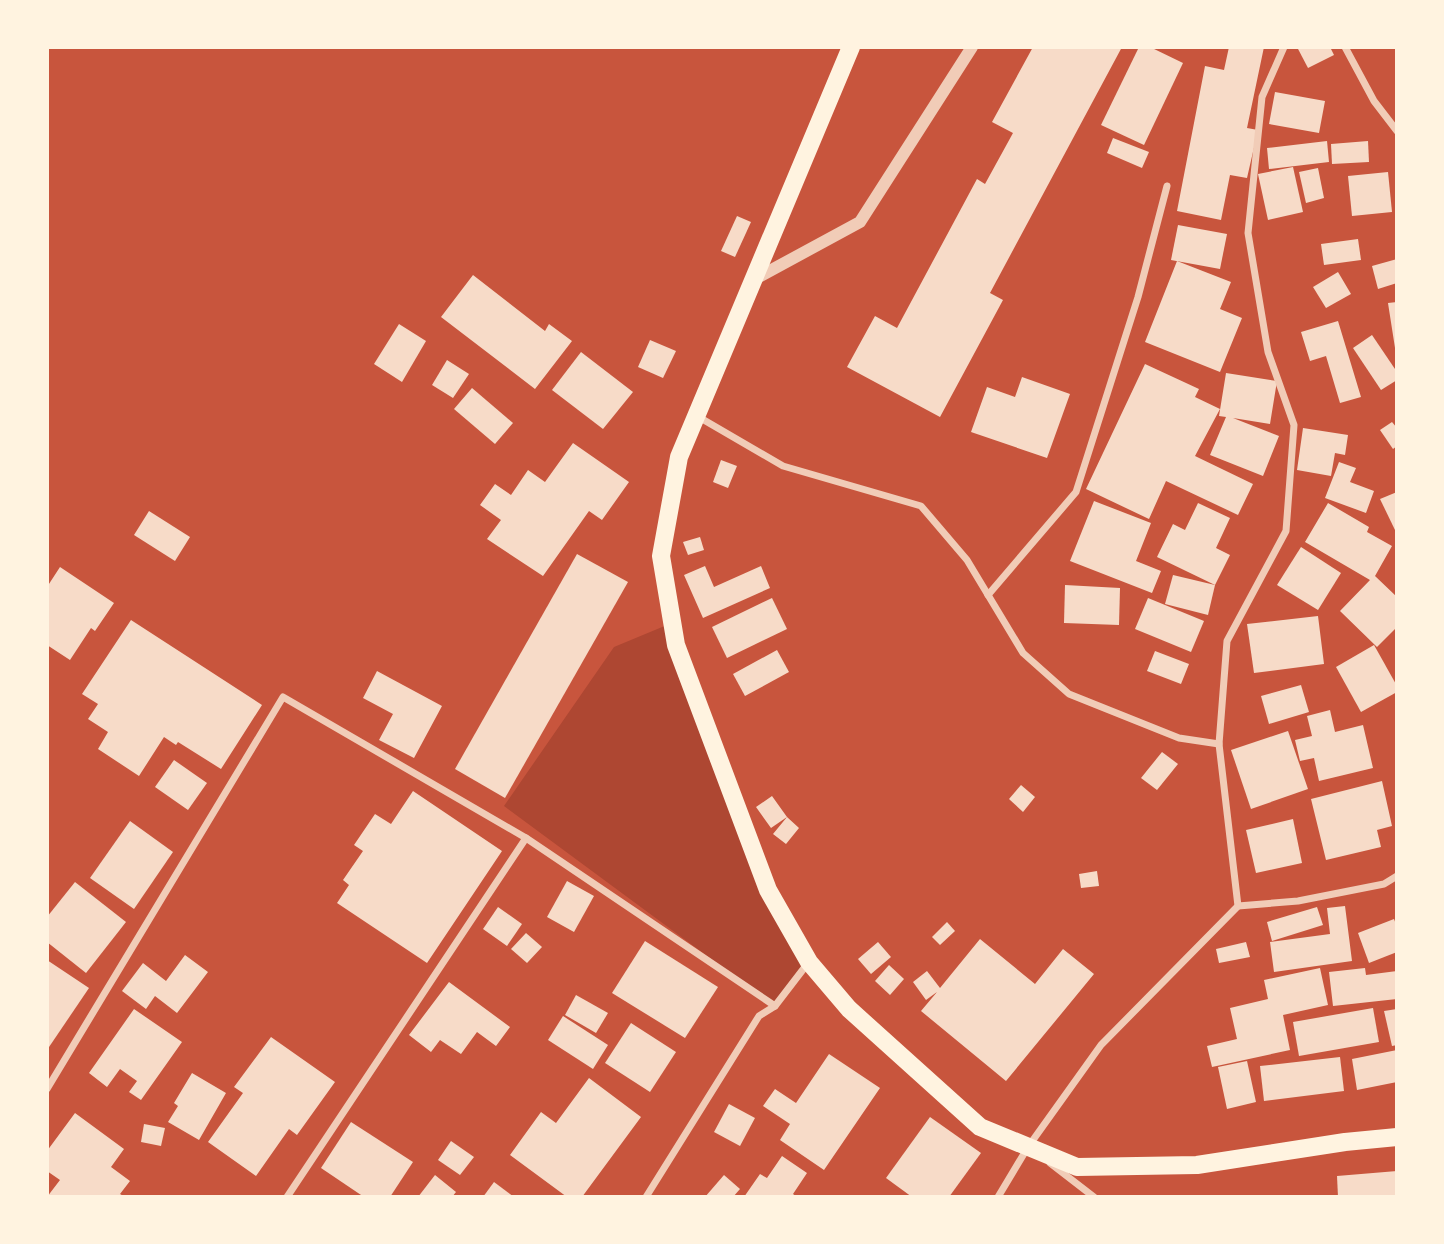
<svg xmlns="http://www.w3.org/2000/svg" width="1444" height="1244" viewBox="0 0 1444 1244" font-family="Overpass,sans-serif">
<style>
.green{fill:#ae4732}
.building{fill:#f7dbc8}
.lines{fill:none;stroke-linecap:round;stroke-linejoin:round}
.minor{stroke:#f1ccb7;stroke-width:7}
.tertiary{stroke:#f1ccb7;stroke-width:12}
.primary{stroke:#fff3e0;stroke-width:18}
</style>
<rect width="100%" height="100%" fill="#c8553d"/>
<polygon class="green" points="667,625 768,890 809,962 775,1006 504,806 614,647"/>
<g class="building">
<polygon points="1033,47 1122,47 990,293 1003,300 940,417 847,367 875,316 897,328 977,179 985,184 1013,133 992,122"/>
<polygon points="1139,47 1150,47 1183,63 1144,145 1101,125"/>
<polygon points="1229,47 1264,47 1247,128 1258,130 1247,178 1230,175 1221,220 1177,211 1205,66 1224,70"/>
<polygon points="1297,47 1330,47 1334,55 1308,68"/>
<polygon points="1275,92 1325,101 1319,133 1269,124"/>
<polygon points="1113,138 1149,152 1142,168 1107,153"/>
<polygon points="1327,141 1329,162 1269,169 1267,148"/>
<polygon points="1368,141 1369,162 1332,164 1331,144"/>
<polygon points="1293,167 1303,212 1268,220 1258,174"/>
<polygon points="1318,168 1324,198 1306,203 1299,172"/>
<polygon points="1388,172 1392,212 1352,216 1348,176"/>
<polygon points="737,216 751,222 735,257 721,251"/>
<polygon points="1178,225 1227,234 1220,269 1171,260"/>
<polygon points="1358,239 1361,260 1324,265 1321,244"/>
<polygon points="1397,259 1397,283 1378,289 1372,266"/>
<polygon points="1177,261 1231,282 1220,309 1242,318 1220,372 1145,342"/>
<polygon points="1338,272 1351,294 1326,308 1313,287"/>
<polygon points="473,275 545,331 549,324 572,341 535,389 441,317"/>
<polygon points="1397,302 1397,348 1395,348 1388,303"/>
<polygon points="1338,321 1361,397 1340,403 1326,356 1310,361 1301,332"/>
<polygon points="399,324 426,341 402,382 374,364"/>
<polygon points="1372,335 1397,372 1397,380 1381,390 1353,348"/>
<polygon points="650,340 676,351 663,378 638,367"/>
<polygon points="581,352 633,392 603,429 552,390"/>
<polygon points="447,360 469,374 453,398 432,385"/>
<polygon points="1145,364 1199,389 1195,397 1220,409 1195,456 1253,484 1238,515 1166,481 1149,519 1086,489"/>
<polygon points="1226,373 1277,381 1270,424 1233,418 1279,436 1263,476 1210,455 1226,417 1219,416"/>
<polygon points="1022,377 1070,394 1047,458 971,432 987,387 1015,397"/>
<polygon points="472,388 513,423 495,444 454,409"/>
<polygon points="1392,422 1397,428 1397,446 1393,449 1380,430"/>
<polygon points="1303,428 1348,435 1345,455 1335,453 1331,476 1297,470"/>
<polygon points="573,443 629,482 602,520 589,511 543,576 487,539 501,520 480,505 495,484 511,495 528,470 545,482"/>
<polygon points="721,460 737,466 728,488 713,482"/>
<polygon points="1339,462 1356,468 1350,482 1374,491 1366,513 1325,498"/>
<polygon points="1397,492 1397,530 1395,530 1380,499"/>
<polygon points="1094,501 1151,523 1136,561 1161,571 1152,593 1070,561"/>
<polygon points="1198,503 1230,518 1216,548 1230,555 1215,585 1157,557 1173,524 1185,530"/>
<polygon points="1328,503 1369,527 1367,532 1392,546 1375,576 1397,597 1397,627 1377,647 1340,611 1370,580 1305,542"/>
<polygon points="149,511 190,537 175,561 134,535"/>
<polygon points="700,537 704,550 688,555 683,542"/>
<polygon points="1301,547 1341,573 1318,610 1277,585"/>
<polygon points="577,554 628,582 505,798 455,769"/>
<polygon points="705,566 714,587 761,566 770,588 703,618 684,575"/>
<polygon points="60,567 114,603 95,631 91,628 70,660 47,645 47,587"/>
<polygon points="1173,575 1215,585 1208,615 1165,604"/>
<polygon points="1065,585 1120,588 1119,625 1064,623"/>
<polygon points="772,598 787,629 727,658 712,627"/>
<polygon points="1148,598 1204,621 1191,652 1135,629"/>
<polygon points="1318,616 1324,664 1254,673 1247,624"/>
<polygon points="131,620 262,705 221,769 178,742 176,745 164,737 139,776 98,749 108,732 88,719 98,704 82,694"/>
<polygon points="1374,645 1397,686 1397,692 1361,712 1336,667"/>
<polygon points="777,650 789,672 745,696 733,674"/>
<polygon points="1155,651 1189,664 1181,684 1147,671"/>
<polygon points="377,671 442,706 414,758 379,740 393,714 363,698"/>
<polygon points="1301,685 1309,712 1269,724 1261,696"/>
<polygon points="1330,710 1335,732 1363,725 1373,768 1319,781 1314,758 1300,761 1295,740 1312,736 1307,716"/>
<polygon points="1288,731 1308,789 1251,809 1231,750"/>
<polygon points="1162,752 1178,764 1157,790 1141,778"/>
<polygon points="174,760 207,783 188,810 155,787"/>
<polygon points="1382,781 1392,826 1377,830 1381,847 1326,860 1311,799"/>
<polygon points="1021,785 1035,797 1023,812 1009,799"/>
<polygon points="413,791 502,851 427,963 337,903 349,885 343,880 363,851 354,845 375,814 391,824"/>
<polygon points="772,796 787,817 799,828 786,844 773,834 787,817 771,828 756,807"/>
<polygon points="1293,819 1302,863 1256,873 1246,830"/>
<polygon points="130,821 173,852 134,909 90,878"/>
<polygon points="1097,871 1099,886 1081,888 1079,874"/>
<polygon points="567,881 594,896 574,932 547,917"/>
<polygon points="75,882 126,922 86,973 47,942 47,917"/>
<polygon points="1345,906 1352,961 1274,972 1270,942 1330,934 1327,908"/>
<polygon points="498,907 522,924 507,946 483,929"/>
<polygon points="1317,907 1323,925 1272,941 1267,922"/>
<polygon points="1394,919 1397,927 1397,952 1369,963 1358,933"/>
<polygon points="947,922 955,931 940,945 932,937"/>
<polygon points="526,933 542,947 527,963 511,949"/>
<polygon points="980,939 1035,984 1063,949 1094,974 1006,1081 921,1011 937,992 926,1000 913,982 927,971 940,988"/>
<polygon points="645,941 718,987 685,1038 612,993"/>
<polygon points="878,942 891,957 871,974 858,959"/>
<polygon points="1246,942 1250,957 1219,963 1216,949"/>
<polygon points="185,955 208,972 177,1013 155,996 146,1009 122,991 143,963 166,981"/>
<polygon points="47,960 89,988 47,1050"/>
<polygon points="889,965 904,979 890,995 875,981"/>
<polygon points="1320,968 1328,1005 1283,1015 1290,1050 1212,1067 1207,1046 1237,1039 1230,1008 1268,999 1264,980"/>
<polygon points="1365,968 1366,975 1397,971 1397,999 1333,1006 1329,972"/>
<polygon points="449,982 510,1027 496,1046 477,1032 461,1054 440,1040 431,1052 409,1035"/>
<polygon points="576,995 608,1013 596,1033 565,1015"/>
<polygon points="1373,1008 1379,1042 1299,1056 1293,1022"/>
<polygon points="134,1009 182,1042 141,1100 129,1092 137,1081 120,1069 107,1087 89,1073"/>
<polygon points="1397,1009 1397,1045 1392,1046 1384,1011"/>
<polygon points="563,1016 608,1045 593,1069 548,1040"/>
<polygon points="631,1023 676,1052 650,1092 605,1063"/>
<polygon points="271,1037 335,1082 297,1135 289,1129 256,1176 208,1142 243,1093 234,1087"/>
<polygon points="1397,1050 1397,1082 1357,1090 1352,1059"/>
<polygon points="829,1054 880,1088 824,1170 780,1140 790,1124 763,1106 775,1089 796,1103"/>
<polygon points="1340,1057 1344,1091 1264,1101 1260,1066"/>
<polygon points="1247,1061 1256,1102 1227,1109 1218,1067"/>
<polygon points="192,1073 226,1093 199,1140 168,1122 178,1106 174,1103"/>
<polygon points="589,1078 641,1117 582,1197 567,1197 510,1155 541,1112 556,1123"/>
<polygon points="729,1104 755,1118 740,1146 714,1132"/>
<polygon points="75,1113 124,1149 111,1167 130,1181 120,1194 125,1197 47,1197 60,1180 47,1171 47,1151"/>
<polygon points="930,1117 981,1153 949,1197 912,1197 886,1178"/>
<polygon points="351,1122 413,1162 390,1197 364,1197 321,1168"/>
<polygon points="144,1124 165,1128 161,1146 141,1142"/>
<polygon points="451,1141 474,1157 460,1175 438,1160"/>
<polygon points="782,1156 807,1173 793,1194 797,1197 744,1197 760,1174 767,1178"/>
<polygon points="1397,1171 1397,1195 1338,1197 1337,1176"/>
<polygon points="435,1175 456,1192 452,1197 418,1197"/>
<polygon points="724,1175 740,1189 733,1197 705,1197"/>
<polygon points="494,1182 514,1197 483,1197"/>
</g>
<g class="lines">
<g class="minor">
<polyline points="1345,47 1374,101 1397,131"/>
<polyline points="697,416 783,466 921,506 967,560 1023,653 1069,694 1179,738 1219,744"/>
<polyline points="988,595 1076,492 1138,297 1167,186"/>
<polyline points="526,838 775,1006"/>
<polyline points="1238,906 1298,901 1384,884 1397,876"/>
<polyline points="47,1089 283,697 526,838 287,1197"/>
<polyline points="1050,1163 1094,1197"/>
<polyline points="646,1197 759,1016 775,1006 808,963"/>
<polyline points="998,1197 1028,1147 1101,1045 1238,906 1219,744 1227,641 1286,531 1294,425 1268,352 1248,233 1262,97 1284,47"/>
</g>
<polyline class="tertiary" points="753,280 860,222 972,47"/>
<polyline class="primary" points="851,47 679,457 661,556 676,645 768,890 809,962 849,1009 980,1127 1077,1167 1197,1165 1345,1142 1397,1137"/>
</g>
<rect width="1444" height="1244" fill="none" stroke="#fff3e0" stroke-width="98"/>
</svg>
